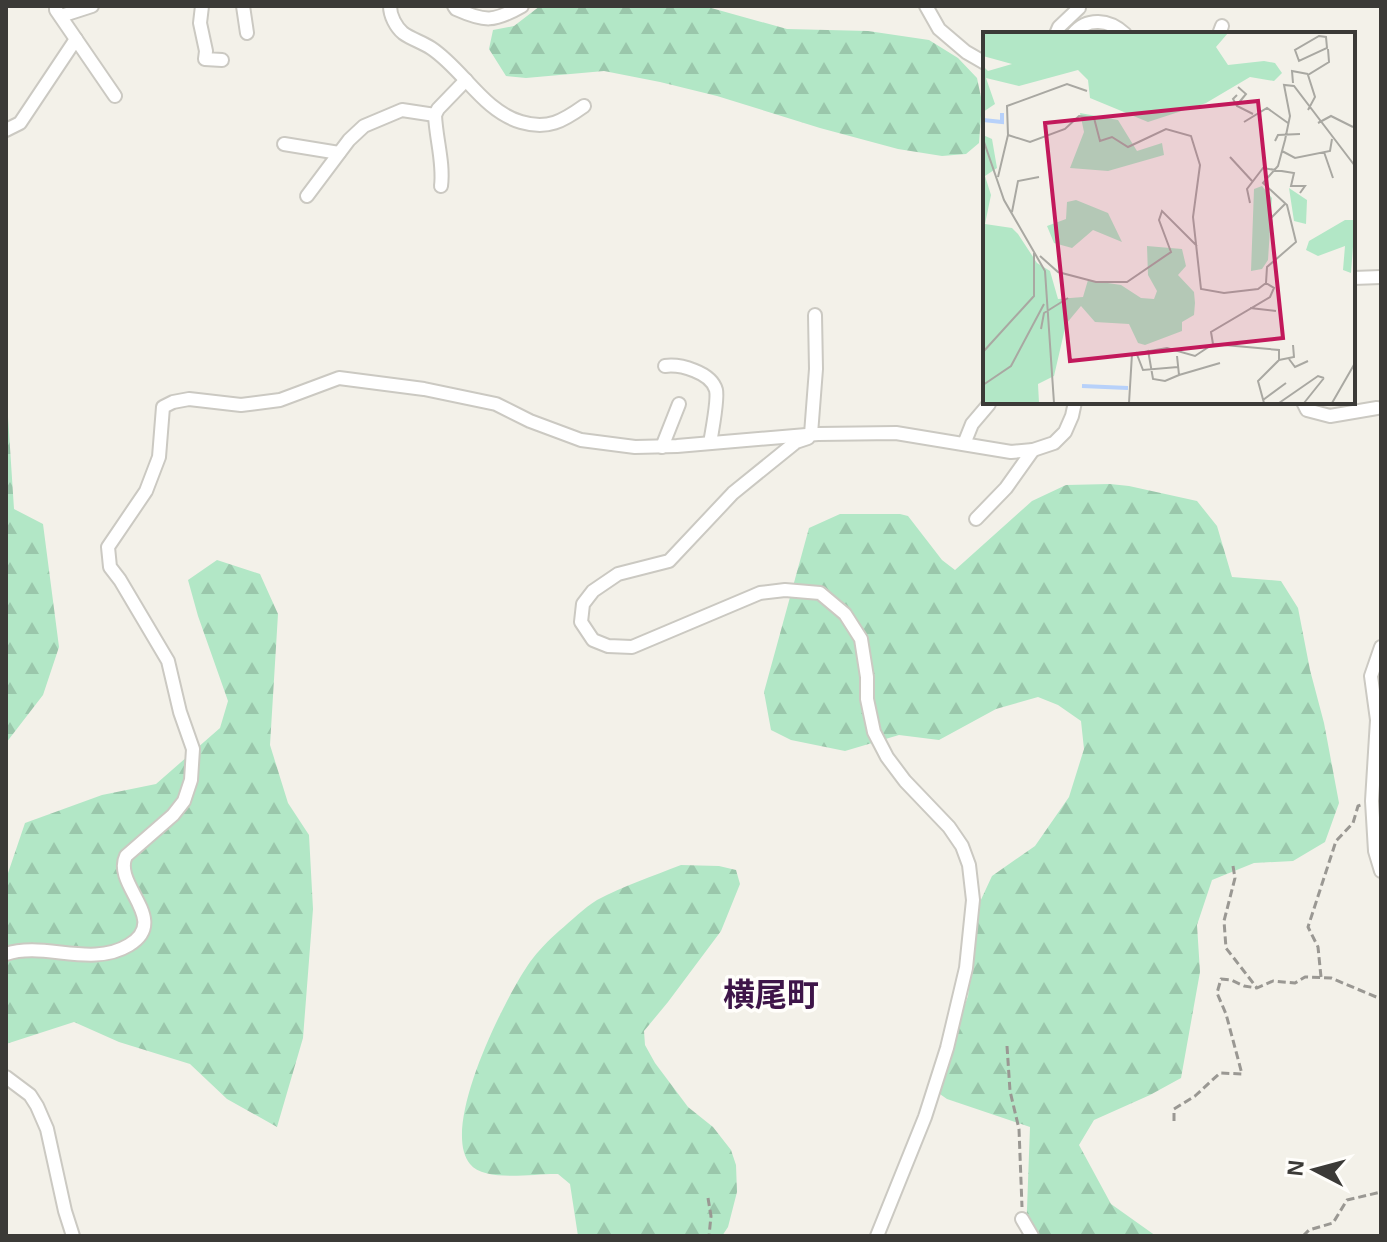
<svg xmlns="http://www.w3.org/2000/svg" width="1387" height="1242" viewBox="0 0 1387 1242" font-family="Arial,'Noto Sans JP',sans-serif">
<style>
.forest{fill:url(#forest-firs)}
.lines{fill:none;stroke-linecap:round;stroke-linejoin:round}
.minor-casing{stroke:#cbc9c2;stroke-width:16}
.path{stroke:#9a9893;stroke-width:3;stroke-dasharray:8 4;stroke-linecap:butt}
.minor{stroke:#fff;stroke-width:12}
.labels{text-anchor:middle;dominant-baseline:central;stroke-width:7;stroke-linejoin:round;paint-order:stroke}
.quarter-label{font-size:32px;font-weight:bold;fill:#3e1549;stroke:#fffefb}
.inset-river{fill:none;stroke:#b7d1fa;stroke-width:4}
.inset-road{fill:none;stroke:#a9a8a2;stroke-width:2}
.view{fill:#c2185b;fill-opacity:0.15;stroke:#c2185b;stroke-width:4}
.inset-edge{fill:none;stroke:#3b3a37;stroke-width:4}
</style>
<defs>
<pattern id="forest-firs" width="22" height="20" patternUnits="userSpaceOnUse" patternTransform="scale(2)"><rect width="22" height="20" fill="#b2e7c6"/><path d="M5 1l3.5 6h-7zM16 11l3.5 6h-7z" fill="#9ac7ab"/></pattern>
</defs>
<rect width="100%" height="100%" fill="#f3f1e9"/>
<g class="forest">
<polygon points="540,6 704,6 787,29 868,31 929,40 958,58 977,78 982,102 979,143 966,154 942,156 898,149 820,128 717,96 660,82 604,71 526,78 506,76 489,49 493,30 514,26"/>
<polygon points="6,386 14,509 43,524 59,647 43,695 6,743"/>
<polygon points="1110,484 1129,486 1197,501 1217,526 1232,577 1281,581 1298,608 1310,670 1324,723 1339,803 1325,842 1293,861 1254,863 1212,880 1197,925 1200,972 1181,1078 1150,1095 1094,1120 1079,1145 1111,1204 1156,1236 1026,1236 1030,1127 947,1099 934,1090 968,996 979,904 992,876 1035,846 1069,797 1084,749 1081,721 1058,705 1038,697 996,709 939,740 899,735 845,751 791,740 771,730 764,692 809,528 840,514 900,514 908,516 942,560 955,570 1032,501 1066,485"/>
<polygon points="217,560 260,574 278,614 270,745 288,803 309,835 313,909 303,1038 277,1127 227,1099 190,1064 119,1042 74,1022 6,1044 6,879 25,823 102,795 156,784 220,728 228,701 198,616 188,580"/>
<path d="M681 865 719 866 736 870 740 884 721 931 668 1002 644 1031 645 1045 655 1063 688 1107 713 1127 731 1150 736 1165 737 1192 728 1227 722 1236H578L570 1184 558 1174C536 1173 485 1183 470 1164 439 1127 506 996 530 962 538 951 549 940 559 931 571 921 584 908 597 900 623 886 653 876 681 865Z"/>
</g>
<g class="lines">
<defs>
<g id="minor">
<polyline points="56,6 56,10 115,96"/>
<polyline points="202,6 200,23 206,51 205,59 222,60"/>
<polyline points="243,6 247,33"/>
<path d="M390 6C390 16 396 27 403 33 411 39 422 42 431 48 463 69 483 111 521 122 548 130 563 121 584 106"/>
<path d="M454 6 456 9C485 22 494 22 522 6"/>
<polyline points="926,6 939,29 966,52 985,63"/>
<polyline points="61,16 92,6"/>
<polyline points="1056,34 1059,27 1079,8"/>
<path d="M1073 34C1087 17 1109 19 1125 34"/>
<polyline points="1219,34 1222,26"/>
<path d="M435 115C436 139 444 163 441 186"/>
<polyline points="6,130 20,123 76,39"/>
<polyline points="284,144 339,153"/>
<polyline points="307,196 349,140 364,126 402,110 435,115 438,109 466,80"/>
<polyline points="1353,278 1381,277"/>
<path d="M665 366C680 364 711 372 716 390 718 398 712 432 710 443"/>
<polyline points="1303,402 1307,410 1330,416 1377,408"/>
<polyline points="811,434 816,369 815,315"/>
<polyline points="808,438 796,442 733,493 669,561 618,574 593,591 583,604 581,622 593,640 608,646 632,647 760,593 785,590 820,593 845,614 861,639 867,677 867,699 874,732 887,757 905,781 949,827 962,846 969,865 973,900 966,968 947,1048 925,1117 877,1236"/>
<polyline points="964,444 972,424 989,404"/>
<polyline points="662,447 679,404"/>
<polyline points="976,519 1006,488 1033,450"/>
<polyline points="1381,647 1371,676 1377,720 1372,801 1375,851 1381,871"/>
<path d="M6 954C44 941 91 968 129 945 171 920 112 885 126 856L173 815 184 801 191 780 193 749 180 712 168 661 120 580 110 567 108 547 146 491 159 457 163 407 173 402 189 399 241 405 280 400 339 378 424 389 496 404 530 421 581 440 635 447 677 446 818 434 896 433 1011 452 1033 450 1054 443 1065 432 1072 416 1075 402"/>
<polyline points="6,1077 30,1095 37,1106 47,1129 65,1211 73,1236"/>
<polyline points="1022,1219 1032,1236"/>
</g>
</defs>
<use href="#minor" class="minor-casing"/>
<g class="path">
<polyline points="1233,866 1235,878 1224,921 1226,948 1257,988"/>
<polyline points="1321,977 1318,947 1308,927 1336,841 1353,823 1358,806 1361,805"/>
<polyline points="1007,1046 1010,1091 1019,1129 1022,1207"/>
<polyline points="1174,1121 1174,1109 1195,1096 1220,1073 1242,1074 1226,1014 1217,993 1221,979 1231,980 1244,986 1257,988 1273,981 1295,983 1305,977 1331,978 1381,999"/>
<polyline points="708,1198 711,1216 709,1236"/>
<polyline points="1303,1236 1309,1230 1333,1223 1347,1200 1381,1192"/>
</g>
<use href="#minor" class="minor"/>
</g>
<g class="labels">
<g class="quarter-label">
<text x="771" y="995">横尾町</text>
</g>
</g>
<g transform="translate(983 32)">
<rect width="372" height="372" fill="#f3f1e9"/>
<path d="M0 1H245L233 15 245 33 281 29 292 31 299 41 291 49 267 45 223 71 165 90 107 66 105 48 95 38 36 54 3 46 12 72 0 80V34L5 39 29 32 0 24ZM97 81 135 88 154 119 179 111 181 123 125 139 87 136 101 100ZM0 103 9 107 14 136 2 144 8 163 2 192 29 196 35 202 54 231 67 239 75 267 100 265 105 248 138 253 158 266 171 267 174 259 165 243 164 214 199 217 203 234 195 243 211 260 212 271 211 283 199 290V299L162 313 155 311 146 292 112 290 98 274 83 292 71 344 55 352 56 371H0ZM279 154 289 166 285 228 279 237 268 239 271 157ZM306 156 324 168 323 192 311 189ZM93 168 125 181 139 210 110 198 89 216 71 211 64 194 83 187 84 170ZM362 188H372L368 241 360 238 362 214 335 224 323 218 326 209Z" fill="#b2e7c6"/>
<path class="inset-river" d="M0 88 19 90V81M99 354 145 356"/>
<path class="inset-road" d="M336 4 343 5 344 16 316 29 312 18ZM310 51 309 39 325 42M254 63 250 67 254 74 270 82M254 73 263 62 255 55M325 78 332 65 325 43 346 30 345 17M261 90 284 76 305 91M335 91 348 84 370 95M25 103 47 110 82 97 96 84 111 86 117 109 129 105 145 115 183 97 208 104 217 133 210 185 218 257 241 261 275 257 283 251M0 107 21 168 62 239 71 371M292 109 295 103 317 102M299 119 312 126 347 119 349 107M341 120 350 146M247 125 270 150M15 145 25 103 24 74 84 52 104 59M267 171 264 157 280 136 311 141 308 154H322L317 161M29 180 35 149 56 145M289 199 288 186 303 171M57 224 75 240 113 250H144L188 220 176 188 179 179 214 214M267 276 293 279M58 297 61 281 85 266M230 312 228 300 287 265 291 256 283 251 284 235 313 210 304 173 280 151 295 134 302 108 307 84 301 53 311 54 372 134M230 312 296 318V328L275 349 281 371M165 318 170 347 182 349 196 343 194 324M0 320 51 264V221M153 320 160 338 195 335M306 327 312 335 325 329M296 328 311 325 310 313M196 343 237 331M0 353 28 334 61 272M280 368 303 351M146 371 149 322 184 316 212 324 230 312M296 371 335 344 341 346M321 371 341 346M349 371 372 331"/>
<path class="view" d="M275 69 300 306 87 329 62 91Z"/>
<rect width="372" height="372" class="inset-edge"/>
</g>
<rect width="1387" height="1242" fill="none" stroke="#3b3a37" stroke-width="16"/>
<g transform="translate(1315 1170) rotate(276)" stroke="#fffefb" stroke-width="6" paint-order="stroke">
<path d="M0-6L14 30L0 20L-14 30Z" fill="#3b3a37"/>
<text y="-12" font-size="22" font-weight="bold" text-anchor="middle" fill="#3b3a37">N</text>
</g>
</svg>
